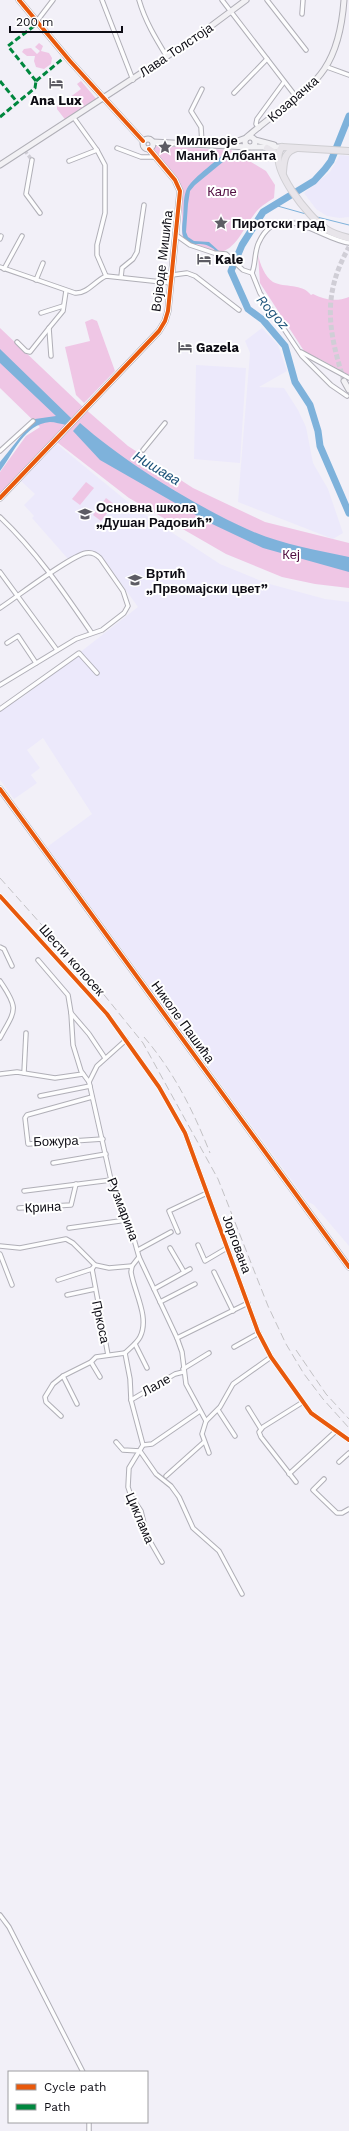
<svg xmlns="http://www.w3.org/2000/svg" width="349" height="2131" viewBox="0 0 349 2131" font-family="'Work Sans',sans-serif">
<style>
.built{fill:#ece9fb}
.green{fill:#efc6e5}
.forest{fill:#f0c4e4}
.water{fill:#7eb2db}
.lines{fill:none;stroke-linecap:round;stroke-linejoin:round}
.stream{stroke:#7eb2db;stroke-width:1}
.river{stroke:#7eb2db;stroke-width:7}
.street-tunnel{stroke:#d0ced6;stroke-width:3.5;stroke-dasharray:3.5 2;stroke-linecap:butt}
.secondary-tunnel{stroke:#d0ced6;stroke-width:5;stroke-dasharray:5 2.5;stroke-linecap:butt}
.street-casing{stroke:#b0afb7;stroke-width:5.5}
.secondary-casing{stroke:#b0afb7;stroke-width:7}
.primary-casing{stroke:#cfced2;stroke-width:8}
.street{stroke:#fdfdfe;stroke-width:3.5}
.secondary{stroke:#f2f1f4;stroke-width:5}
.primary{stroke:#e8e5ea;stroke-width:6}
.rail{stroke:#c3c2c5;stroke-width:1;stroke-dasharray:8 4;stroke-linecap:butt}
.quiet{stroke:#00873e;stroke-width:3;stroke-dasharray:6 3;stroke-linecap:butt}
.cycleway-casing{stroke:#fff;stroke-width:6}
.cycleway{stroke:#e8590c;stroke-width:4}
.labels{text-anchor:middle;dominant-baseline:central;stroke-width:4;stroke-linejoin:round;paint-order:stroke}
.street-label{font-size:13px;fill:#0d0c14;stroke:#fff}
.poi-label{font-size:13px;font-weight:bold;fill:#0d0c14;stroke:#fff;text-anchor:start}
.park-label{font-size:13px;fill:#510e41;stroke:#fff}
.water-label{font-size:14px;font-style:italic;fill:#1c5279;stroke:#fff}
</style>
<rect width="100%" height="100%" fill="#f2f0f8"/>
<g class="built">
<polygon points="340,155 349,156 349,217 340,218 327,216 316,209 304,193 330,172"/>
<polygon points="262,328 278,345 287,371 259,387 284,388 298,410 306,427 313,463 328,489 343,533 333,539 238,502 250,353 245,341"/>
<polygon points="196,365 246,368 240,463 194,459"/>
<polygon points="57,444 139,511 220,564 266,583 325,599 349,602 349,1246 314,1205 307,1201 47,847 92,814 43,738 27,750 40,768 31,775 37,783 14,799 0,780 0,709 17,697 19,700 138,607 100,554 87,550 68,559 32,518 34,516 24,505 35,494 21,481"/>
</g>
<g class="green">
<polygon points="39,43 43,46 41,51 49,53 52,58 51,64 44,69 36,67 34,61 35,56 27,56 22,52 24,49 31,48 37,54 40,51 35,47"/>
<polygon points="81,81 98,101 67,122 57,109 57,104 65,101 81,89 77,84"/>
<path d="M156 146 231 150 266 171 275 185 274 198C266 203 258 208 253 216 244 227 235 252 218 252 212 252 207 248 201 246 192 244 185 244 182 234V196L152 149Z"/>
<polygon points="92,319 97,321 115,371 84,403 76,395 65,347 90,341 85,322"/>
<polygon points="0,328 83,407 128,446 193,488 265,522 349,543 349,588 315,584 282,577 226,554 129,498 53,439 0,495 0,472 26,436 40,427 0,388"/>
<polygon points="86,482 94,488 80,505 72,499"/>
<polygon points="106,498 114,504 101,521 93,515"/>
</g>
<path class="forest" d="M258 255C260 264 265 277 273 282 285 288 302 283 311 295L313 294C325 300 336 302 349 297V375L320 359 306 354 260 283Z"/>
<g class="water">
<path d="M226 152 229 157 195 185 190 191 188 204 186 232 188 237 194 241 209 242 219 251H216C202 238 193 249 185 240 181 235 182 225 183 219 184 210 183 199 186 191 190 179 216 162 226 152Z"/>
<path d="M0 349 72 419 66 425C61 424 55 422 50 422 24 424 14 453 0 471V462L29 426 34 422 35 419 56 416 0 363Z"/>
<path d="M80 423C126 463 192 504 247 529 279 544 315 550 349 557V572L263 548 210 523 100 460 73 431Z"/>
</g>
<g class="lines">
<g class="stream">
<polyline points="274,205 306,214"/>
<polyline points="317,217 349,225"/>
</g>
<polyline class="river" points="349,116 331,161 325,169 314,181 263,212 242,245 231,271 248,309 263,320 285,346 295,382 310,405 318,431 320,446 349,513"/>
<polyline class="street-tunnel" points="25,151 32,160"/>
<path class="secondary-tunnel" d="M344 381C328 330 322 295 349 247"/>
<defs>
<g id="street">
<polyline points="102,0 133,80"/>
<path d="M139 0C145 21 156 39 167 57"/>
<polyline points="222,0 297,98"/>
<polyline points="267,0 306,50"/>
<polyline points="302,14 303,0"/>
<polyline points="37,21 53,0"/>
<polyline points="327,67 349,75"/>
<polyline points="202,89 191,111 201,127 202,144"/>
<polyline points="234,93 267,59"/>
<polyline points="74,118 97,150 105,165 105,213 97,245 97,255 106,276"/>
<polyline points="259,128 256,124 257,119 284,82"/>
<polyline points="117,148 141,157 156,157"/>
<polyline points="32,160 26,194 40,213"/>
<polyline points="69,161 97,150"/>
<polyline points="176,235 190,245 214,253 226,254 243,270 252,273"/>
<polyline points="0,239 1,236"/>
<path d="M0 267 75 293C87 294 95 281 106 276L171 283"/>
<polyline points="4,269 22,236"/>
<polyline points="252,273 260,293 302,356 331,385 347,396"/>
<path d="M252 273C256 263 254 252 259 242 279 199 320 239 349 243"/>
<polyline points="172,275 187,273 195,276 239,310"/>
<polyline points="121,277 122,268 133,259 137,252 144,205"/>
<polyline points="36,280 43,263"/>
<polyline points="41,313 63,306"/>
<polyline points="17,342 26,351 30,352 49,328"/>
<polyline points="301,352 349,378"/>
<polyline points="51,356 49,328 63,311 66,291"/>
<polyline points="143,450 165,423"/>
<polyline points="0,451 33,421"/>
<path d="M0 517C36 551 63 591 91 632"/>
<polyline points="0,572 57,650"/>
<path d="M0 608C17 597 70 556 86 553 91 552 96 554 100 558L123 591 128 606 124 613 102 630 76 639 0 685"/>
<polyline points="7,643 18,636 36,663"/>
<polyline points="0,709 79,653 97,673"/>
<polyline points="0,896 107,1014 159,1087 185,1133 258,1332 271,1357 311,1413 349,1440"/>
<polyline points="0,947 4,949 12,966"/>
<polyline points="38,960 68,995 71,1013 73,1045 81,1071 89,1082"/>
<path d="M0 981C20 1010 15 1010 0 1038"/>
<polyline points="71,1013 89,1034 105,1058"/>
<path d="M126 1040 97 1066 89 1082 111 1180 132 1232 139 1257 132 1266 131 1272C134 1292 150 1317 140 1337 137 1343 130 1348 125 1353L130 1379 131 1400 143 1445 129 1468 128 1487 131 1496 141 1511 147 1536 162 1562"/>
<polyline points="24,1073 26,1033"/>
<polyline points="0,1074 17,1072 55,1078 83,1074"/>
<polyline points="40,1096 90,1086"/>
<polyline points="92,1097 27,1115 25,1118 28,1144 103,1139"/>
<polyline points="53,1163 106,1154"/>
<polyline points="24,1191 111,1180"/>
<polyline points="19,1208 71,1205 76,1184"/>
<polyline points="69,1228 127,1220"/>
<polyline points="178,1232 169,1211 207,1193"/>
<polyline points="198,1245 205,1261 227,1248"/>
<polyline points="0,1246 20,1248 66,1239 73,1243 95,1265 109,1268 132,1266"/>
<polyline points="170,1248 184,1272"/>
<polyline points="138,1250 171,1232"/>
<polyline points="0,1254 12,1285"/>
<polyline points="139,1257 177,1338 182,1352 186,1384 206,1421 202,1434 209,1453"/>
<polyline points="95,1265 92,1269 108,1355"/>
<polyline points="214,1272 233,1311"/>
<polyline points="58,1280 92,1269"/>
<polyline points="154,1289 190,1269"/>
<polyline points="67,1295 95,1289"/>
<polyline points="160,1302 195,1284"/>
<polyline points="177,1338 248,1303"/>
<polyline points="135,1344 147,1368"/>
<polyline points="234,1347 259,1333"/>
<polyline points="91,1362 100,1377"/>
<polyline points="183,1369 209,1353"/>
<polyline points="131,1400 175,1374 183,1372"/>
<polyline points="77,1404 63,1376 91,1362 96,1357 125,1353"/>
<polyline points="248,1408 261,1429"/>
<polyline points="218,1410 235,1436"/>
<polyline points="61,1416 46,1402 45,1397 53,1384 63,1376"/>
<polyline points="206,1421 220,1407 233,1384 271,1357"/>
<polyline points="116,1442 123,1450 140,1451 156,1474 171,1486 179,1497 193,1528 219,1551 242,1594"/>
<polyline points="143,1445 152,1444 200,1411"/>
<polyline points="339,1462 349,1453"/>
<polyline points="289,1474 336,1431"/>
<polyline points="166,1476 204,1442"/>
<polyline points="324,1479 313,1490 337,1513 342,1513 349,1509"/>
<polyline points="296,1482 261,1437 259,1432 263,1427 303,1402"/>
<polyline points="0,1915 9,1927 83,2072"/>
<polyline points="89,2122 89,2131"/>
</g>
<g id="secondary">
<polyline points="19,0 70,61 143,141"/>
<circle cx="250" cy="142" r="5"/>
<path d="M247 137C303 88 338 84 344 0"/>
<circle cx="148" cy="144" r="5"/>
<polyline points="255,140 274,145"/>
<polyline points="153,142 248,147"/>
<polyline points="203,144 235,142 246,138"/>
<polyline points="252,147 282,147"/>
<polyline points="0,165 195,38 246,0"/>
<polyline points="344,381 349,390"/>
<polyline points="0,498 159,331 165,321 168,311 180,191 175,180 149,149"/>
<polyline points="0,789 349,1267"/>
</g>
<g id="primary">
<path d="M282 147C266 166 310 218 326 229 333 234 341 236 349 238"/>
<polyline points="282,147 349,151"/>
<polyline points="267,148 275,153 278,159"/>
<path d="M283 172C284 160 284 152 297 148"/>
</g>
</defs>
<use href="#street" class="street-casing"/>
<use href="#secondary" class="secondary-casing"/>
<use href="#primary" class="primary-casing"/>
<use href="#street" class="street"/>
<use href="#secondary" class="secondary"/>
<use href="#primary" class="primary"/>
<g class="rail">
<polyline points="0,878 105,996 143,1043 218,1179 268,1306 286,1344 304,1374 323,1399 349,1428"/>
<path d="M144 1037C174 1072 193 1110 210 1153"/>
<polyline points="296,1350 326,1394 349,1419"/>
</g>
<g class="quiet">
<polyline points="0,81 17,102"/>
<polyline points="36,81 8,46 38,23"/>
<polyline points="36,81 66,56"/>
<polyline points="0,117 35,88 36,81"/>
</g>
<defs>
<g id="cycleway">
<polyline points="19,0 70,61 143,141"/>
<polyline points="0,498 159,331 165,321 168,311 180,191 175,180 149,149"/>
<polyline points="0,789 349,1267"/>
<polyline points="0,896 107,1014 159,1087 185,1133 258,1332 271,1357 311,1413 349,1440"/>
</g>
</defs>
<use href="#cycleway" class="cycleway-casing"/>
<use href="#cycleway" class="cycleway"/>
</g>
<defs>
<symbol id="hotel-bare" viewBox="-9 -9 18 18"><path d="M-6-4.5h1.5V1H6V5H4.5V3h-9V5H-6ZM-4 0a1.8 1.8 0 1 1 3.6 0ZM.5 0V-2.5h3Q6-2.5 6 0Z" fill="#5d5c64" stroke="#fff" stroke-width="2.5" paint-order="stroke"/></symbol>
<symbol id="sight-bare" viewBox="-9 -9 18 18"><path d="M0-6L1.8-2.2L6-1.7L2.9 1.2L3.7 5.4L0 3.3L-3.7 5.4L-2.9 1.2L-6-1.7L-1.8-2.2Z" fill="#5d5c64" stroke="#fff" stroke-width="2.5" paint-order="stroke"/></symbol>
<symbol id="school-bare" viewBox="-9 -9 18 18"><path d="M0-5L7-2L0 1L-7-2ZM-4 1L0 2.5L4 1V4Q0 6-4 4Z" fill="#5d5c64" stroke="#fff" stroke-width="2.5" paint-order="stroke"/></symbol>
</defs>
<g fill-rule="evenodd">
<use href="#hotel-bare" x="46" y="73" width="20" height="20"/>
<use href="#sight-bare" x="155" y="137" width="20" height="20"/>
<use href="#sight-bare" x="211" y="213" width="20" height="20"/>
<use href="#hotel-bare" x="194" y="249" width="20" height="20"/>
<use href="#hotel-bare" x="175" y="337" width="20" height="20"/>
<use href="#school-bare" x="75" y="504" width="20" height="20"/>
<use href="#school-bare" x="125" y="570" width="20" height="20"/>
</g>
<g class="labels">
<g class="street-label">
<text transform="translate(176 50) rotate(-34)">Лава Толстоја</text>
<text transform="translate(293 99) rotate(-41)">Козарачка</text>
<text transform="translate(162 261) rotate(-83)">Војводе Мишића</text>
<text transform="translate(72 960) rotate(48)">Шести колосек</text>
<text transform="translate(183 1022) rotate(54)">Николе Пашића</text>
<text transform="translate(56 1141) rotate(-2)">Божура</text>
<text transform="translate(43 1207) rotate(-3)">Крина</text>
<text transform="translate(123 1209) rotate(69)">Рузмарина</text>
<text transform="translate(237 1244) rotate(70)">Јоргована</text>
<text transform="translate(101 1322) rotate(78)">Пркоса</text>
<text transform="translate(156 1385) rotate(-30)">Лале</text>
<text transform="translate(140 1518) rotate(67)">Циклама</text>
</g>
<g class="poi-label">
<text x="56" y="100" text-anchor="middle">Ana Lux</text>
<text x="176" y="140">Миливоје<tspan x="176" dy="15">Манић Албанта</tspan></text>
<text x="232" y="223">Пиротски град</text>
<text x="215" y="259">Kale</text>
<text x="196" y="347">Gazela</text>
<text x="96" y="507">Основна школа<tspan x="96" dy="15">„Душан Радовић”</tspan></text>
<text x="146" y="573">Вртић<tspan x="146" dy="15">„Првомајски цвет”</tspan></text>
</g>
<g class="park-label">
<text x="222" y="191">Кале</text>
<text x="291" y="554">Кеј</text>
</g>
<g class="water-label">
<text transform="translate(273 312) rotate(48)">Rogoz</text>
<text transform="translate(157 468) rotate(31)">Нишава</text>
</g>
</g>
<rect x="8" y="2071" width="140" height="52" fill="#ffffff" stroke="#9e9ea1"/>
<rect x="16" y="2084" width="20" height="6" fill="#e8590c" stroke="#9e9ea1"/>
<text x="44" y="2091" font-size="12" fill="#0d0c14">Cycle path</text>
<rect x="16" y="2104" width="20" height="6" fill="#00873e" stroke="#9e9ea1"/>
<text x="44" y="2111" font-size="12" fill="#0d0c14">Path</text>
<path d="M10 26v6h112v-6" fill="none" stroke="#0d0c14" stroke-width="2"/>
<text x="16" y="26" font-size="12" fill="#0d0c14" stroke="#ffffff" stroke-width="3" paint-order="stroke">200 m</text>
</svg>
